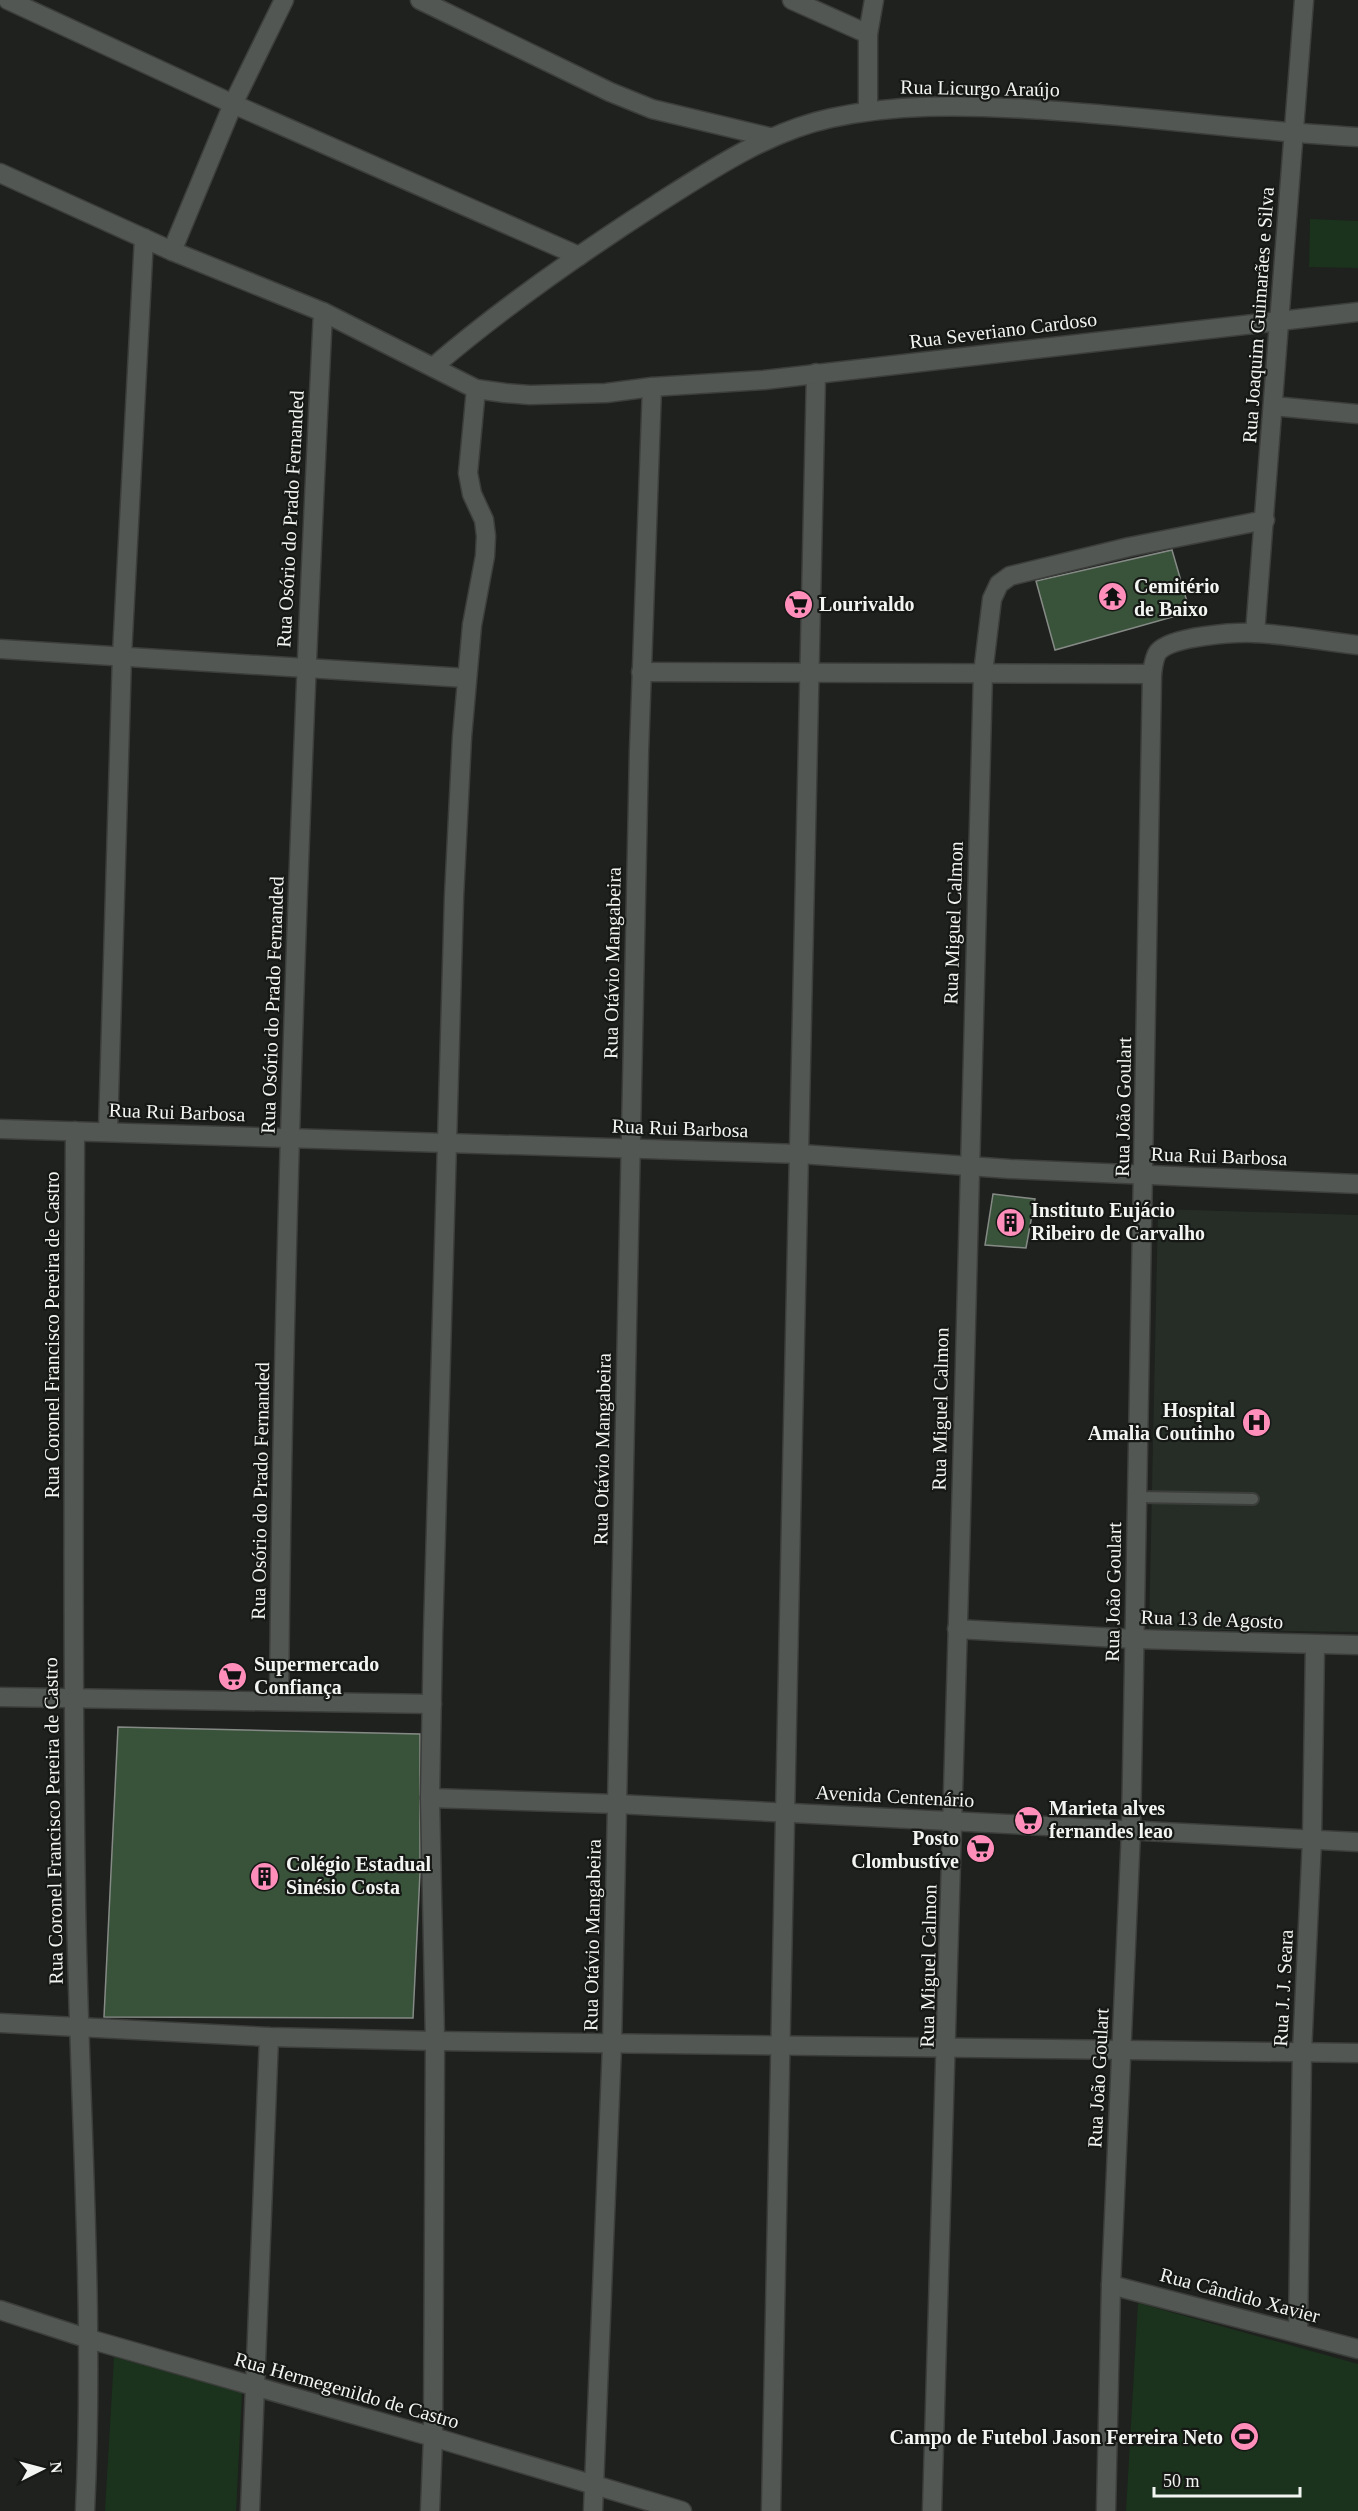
<svg xmlns="http://www.w3.org/2000/svg" width="1358" height="2511" viewBox="0 0 1358 2511" font-family="Georgia,serif">
<style>
.built{fill:#252d26}
.green{fill:#1b321c}
.building{fill:#39533a;stroke:#868a86;stroke-width:1.5}
.lines{fill:none;stroke-linecap:round;stroke-linejoin:round}
.lane-casing{stroke:#3c3e3c;stroke-width:14}
.street-casing{stroke:#3c3e3c;stroke-width:21}
.secondary-casing{stroke:#3c3e3c;stroke-width:21}
.lane{stroke:#535753;stroke-width:10}
.street{stroke:#535753;stroke-width:18}
.secondary{stroke:#535753;stroke-width:18}
.labels{text-anchor:middle;dominant-baseline:central;stroke-width:4.5;stroke-linejoin:round;paint-order:stroke}
.street-label{font-size:20px;fill:#f3f5f3;stroke:#151815}
.poi-label{font-size:20px;font-weight:bold;fill:#f3f5f3;stroke:#151815;text-anchor:start}
</style>
<rect width="100%" height="100%" fill="#1e211e"/>
<polygon class="built" points="1158,1209 1358,1215 1358,1632 1149,1629"/>
<g class="green">
<polygon points="1310,219 1358,221 1358,268 1309,267"/>
<polygon points="1138,2303 1358,2364 1358,2511 1126,2511"/>
<polygon points="114,2357 242,2393 236,2511 105,2511"/>
</g>
<g class="building">
<polygon points="1172,550 1190,612 1055,650 1036,581"/>
<polygon points="993,1194 1035,1199 1026,1248 985,1245"/>
<polygon points="118,1727 420,1734 420,1873 413,2018 104,2017"/>
</g>
<g class="lines">
<defs>
<polyline id="lane" points="1138,1497 1253,1499"/>
<g id="street">
<polyline points="8,0 233,104 579,256"/>
<polyline points="420,0 610,92 652,109 769,137"/>
<polyline points="792,0 868,34"/>
<polyline points="868,111 868,34 874,0"/>
<polyline points="172,251 233,104 284,0"/>
<path d="M433 367C503 307 579 254 657 204 712 169 767 132 831 118 895 104 962 105 1027 109 1138 115 1247 131 1358 137"/>
<polyline points="1273,406 1358,414"/>
<polyline points="1255,633 1304,0"/>
<polyline points="0,649 466,678"/>
<path d="M641 672 1152 674C1153 667 1154 657 1158 652 1171 636 1236 632 1256 633 1290 635 1324 641 1358 645"/>
<polyline points="0,1129 801,1154 1010,1169 1358,1184"/>
<path d="M75 1131C74 1387 72 1644 76 1901 79 2104 95 2308 85 2511"/>
<polyline points="108,1131 122,655 144,238"/>
<polyline points="957,1629 1135,1639 1358,1645"/>
<polyline points="0,1697 432,1704"/>
<path d="M279 1701C283 1238 300 774 323 312"/>
<polyline points="430,1798 617,1804 1358,1842"/>
<polyline points="0,2023 269,2037 435,2041 1358,2053"/>
<polyline points="1111,2285 1358,2349"/>
<polyline points="0,2310 89,2339 433,2437 682,2511"/>
<polyline points="1298,2333 1302,2052 1312,1840 1315,1645"/>
<polyline points="250,2511 269,2037"/>
<polyline points="430,2511 433,2437 435,2041 430,1798 433,1634 454,897 462,737 472,625 485,556 486,536 484,520 472,494 468,473 476,389"/>
<polyline points="593,2511 612,2045 639,751 652,387"/>
<path d="M771 2511C781 1798 804 1086 816 373"/>
<path d="M932 2511C954 1898 965 1286 983 673L992 599 999 584 1010 576 1129 547 1265 520"/>
<polyline points="1106,2511 1111,2285 1131,1831 1152,674"/>
</g>
<polyline id="secondary" points="0,173 172,251 323,312 476,389 505,393 530,395 606,393 652,387 764,380 1358,312"/>
</defs>
<use href="#lane" class="lane-casing"/>
<use href="#street" class="street-casing"/>
<use href="#secondary" class="secondary-casing"/>
<use href="#lane" class="lane"/>
<use href="#street" class="street"/>
<use href="#secondary" class="secondary"/>
</g>
<defs>
<symbol id="temple-disc" viewBox="-11 -11 22 22"><circle r="9.5" fill="#ff8ebb" stroke="#151815"/><path d="M0-6L5-2H3V0L6.5 2.5H4V6H1.5V3h-3V6H-4V2.5H-6.5L-3 0V-2H-5Z" fill="#111"/></symbol>
<symbol id="supermarket-disc" viewBox="-11 -11 22 22"><circle r="9.5" fill="#ff8ebb" stroke="#151815"/><path d="M-6-5.5h2.5l.6 2H6L4.5 2H-2.5L-4.4-4H-6ZM-1.5 3.2a1.3 1.3 0 1 0 .1 0ZM3 3.2a1.3 1.3 0 1 0 .1 0Z" fill="#111"/></symbol>
<symbol id="building-disc" viewBox="-11 -11 22 22"><circle r="9.5" fill="#ff8ebb" stroke="#151815"/><path d="M-4-6H4V6H1V3H-1V6H-4ZM-2.5-4.3h1.7v1.8h-1.7ZM.8-4.3h1.7v1.8H.8ZM-2.5-1h1.7V.8h-1.7ZM.8-1h1.7V.8H.8Z" fill="#111"/></symbol>
<symbol id="hospital-disc" viewBox="-11 -11 22 22"><circle r="9.5" fill="#ff8ebb" stroke="#151815"/><path d="M-5-5h3v3.5h4V-5h3V5h-3V1.5h-4V5h-3Z" fill="#111"/></symbol>
<symbol id="stadium-disc" viewBox="-11 -11 22 22"><circle r="9.5" fill="#ff8ebb" stroke="#151815"/><path d="M0-5a6.5 5 0 1 0 0 10a6.5 5 0 1 0 0-10ZM-3.5-1.8h7v3.6h-7Z" fill="#111"/></symbol>
</defs>
<g fill-rule="evenodd">
<use href="#temple-disc" x="1096" y="580" width="33" height="33"/>
<use href="#supermarket-disc" x="782" y="588" width="33" height="33"/>
<use href="#building-disc" x="994" y="1206" width="33" height="33"/>
<use href="#hospital-disc" x="1240" y="1406" width="33" height="33"/>
<use href="#supermarket-disc" x="216" y="1660" width="33" height="33"/>
<use href="#supermarket-disc" x="1012" y="1804" width="33" height="33"/>
<use href="#supermarket-disc" x="964" y="1832" width="33" height="33"/>
<use href="#building-disc" x="248" y="1860" width="33" height="33"/>
<use href="#stadium-disc" x="1228" y="2420" width="33" height="33"/>
</g>
<g class="labels">
<g class="street-label">
<text transform="translate(980 88) rotate(1)">Rua Licurgo Araújo</text>
<text transform="translate(1258 315) rotate(-86)">Rua Joaquim Guimarães e Silva</text>
<text transform="translate(1003 330) rotate(-7)">Rua Severiano Cardoso</text>
<text transform="translate(290 519) rotate(-87)">Rua Osório do Prado Fernanded</text>
<text transform="translate(953 923) rotate(-88)">Rua Miguel Calmon</text>
<text transform="translate(612 963) rotate(-89)">Rua Otávio Mangabeira</text>
<text transform="translate(272 1005) rotate(-88)">Rua Osório do Prado Fernanded</text>
<text transform="translate(1123 1107) rotate(-89)">Rua João Goulart</text>
<text transform="translate(177 1112) rotate(2)">Rua Rui Barbosa</text>
<text transform="translate(680 1128) rotate(2)">Rua Rui Barbosa</text>
<text transform="translate(1219 1156) rotate(2)">Rua Rui Barbosa</text>
<text transform="translate(52 1335) rotate(-90)">Rua Coronel Francisco Pereira de Castro</text>
<text transform="translate(940 1409) rotate(-89)">Rua Miguel Calmon</text>
<text transform="translate(602 1449) rotate(-89)">Rua Otávio Mangabeira</text>
<text transform="translate(260 1491) rotate(-89)">Rua Osório do Prado Fernanded</text>
<text transform="translate(1113 1592) rotate(-89)">Rua João Goulart</text>
<text transform="translate(1212 1619) rotate(2)">Rua 13 de Agosto</text>
<text transform="translate(895 1796) rotate(3)">Avenida Centenário</text>
<text transform="translate(53 1821) rotate(-91)">Rua Coronel Francisco Pereira de Castro</text>
<text transform="translate(592 1935) rotate(-89)">Rua Otávio Mangabeira</text>
<text transform="translate(928 1966) rotate(-89)">Rua Miguel Calmon</text>
<text transform="translate(1283 1988) rotate(-87)">Rua J. J. Seara</text>
<text transform="translate(1098 2078) rotate(-87)">Rua João Goulart</text>
<text transform="translate(1240 2295) rotate(15)">Rua Cândido Xavier</text>
<text transform="translate(347 2390) rotate(16)">Rua Hermegenildo de Castro</text>
</g>
<g class="poi-label">
<text x="1134" y="586">Cemitério<tspan x="1134" dy="23">de Baixo</tspan></text>
<text x="819" y="604">Lourivaldo</text>
<text x="1031" y="1210">Instituto Eujácio<tspan x="1031" dy="23">Ribeiro de Carvalho</tspan></text>
<text x="1235" y="1410" text-anchor="end">Hospital<tspan x="1235" dy="23">Amalia Coutinho</tspan></text>
<text x="254" y="1664">Supermercado<tspan x="254" dy="23">Confiança</tspan></text>
<text x="1049" y="1808">Marieta alves<tspan x="1049" dy="23">fernandes leao</tspan></text>
<text x="959" y="1838" text-anchor="end">Posto<tspan x="959" dy="23">Clombustíve</tspan></text>
<text x="286" y="1864">Colégio Estadual<tspan x="286" dy="23">Sinésio Costa</tspan></text>
<text x="1223" y="2437" text-anchor="end">Campo de Futebol Jason Ferreira Neto</text>
</g>
</g>
<g transform="translate(42 2469) rotate(84)" stroke="#151815" stroke-width="4.5" paint-order="stroke">
<path d="M0-4.5L10 22L0 15L-10 22Z" fill="#f3f5f3"/>
<text y="-9" font-size="16" font-weight="bold" text-anchor="middle" fill="#f3f5f3">N</text>
</g>
<path d="M1154 2487v9h146v-9" fill="none" stroke="#f3f5f3" stroke-width="3"/>
<text x="1163" y="2487" font-size="18" fill="#f3f5f3" stroke="#151815" stroke-width="4.5" paint-order="stroke">50 m</text>
</svg>
